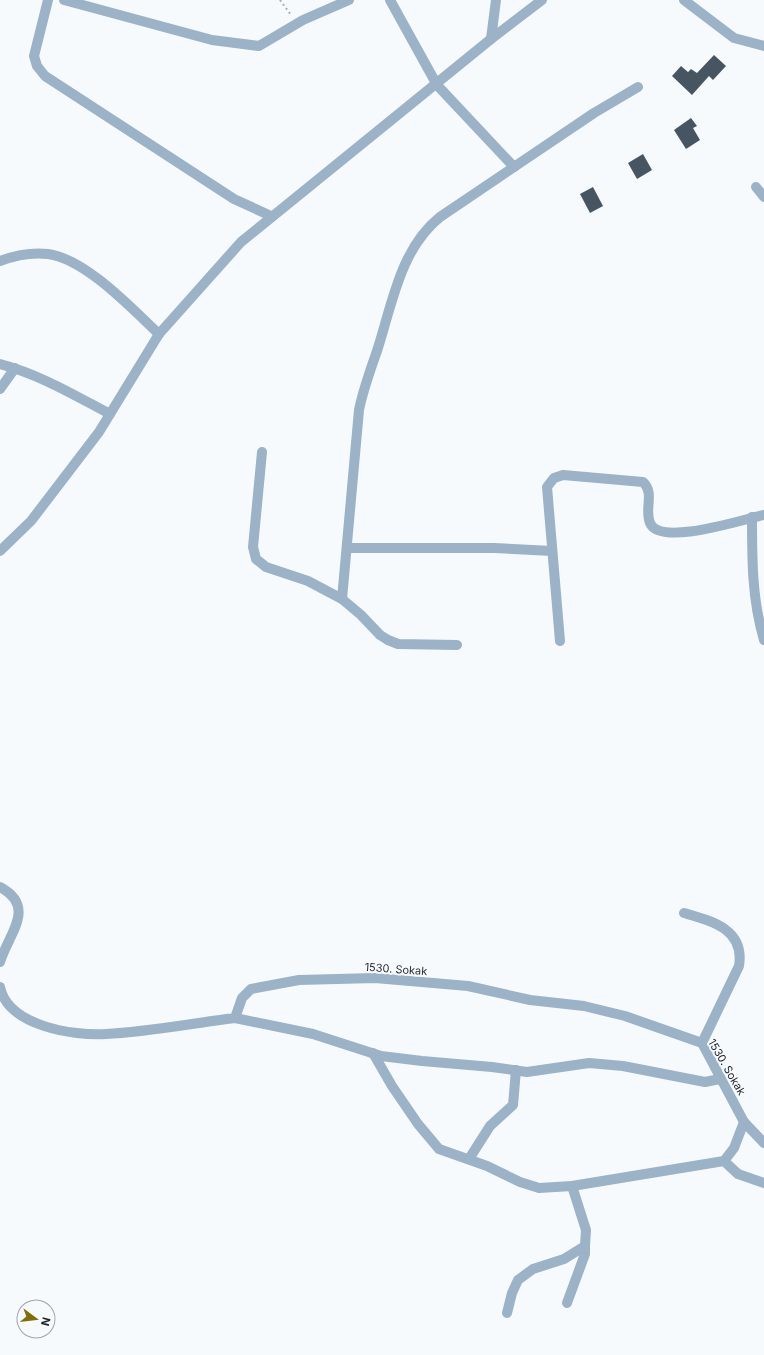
<svg xmlns="http://www.w3.org/2000/svg" width="764" height="1355" viewBox="0 0 764 1355" font-family="Inter,sans-serif">
<style>
.building{fill:#475562}
.lines{fill:none;stroke-linecap:round;stroke-linejoin:round}
.path{stroke:#a8acb0;stroke-width:2;stroke-dasharray:2 3;stroke-linecap:butt}
.street{stroke:#9bb2c7;stroke-width:10}
.labels{text-anchor:middle;dominant-baseline:central;stroke-width:4;stroke-linejoin:round;paint-order:stroke}
.street-label{font-size:11px;fill:#1e242a;stroke:#f7fafd}
</style>
<rect width="100%" height="100%" fill="#f7fafd"/>
<g class="building">
<polygon points="714,55 726,66 713,80 709,76 692,95 672,76 681,66 688,72 691,69 697,73"/>
<polygon points="691,118 697,126 693,128 700,140 686,149 674,130"/>
<polygon points="643,154 652,170 637,179 628,163"/>
<polygon points="593,187 603,206 590,213 580,194"/>
</g>
<g class="lines">
<polyline class="path" points="280,0 291,15"/>
<g class="street">
<polyline points="48,0 34,56 37,66 45,76 234,199 271,216"/>
<polyline points="64,0 212,40 259,46 303,20 349,0"/>
<polyline points="390,0 437,85 514,167"/>
<polyline points="684,0 734,38 764,46"/>
<polyline points="491,39 496,0"/>
<polyline points="756,187 764,197"/>
<path d="M0 261C16 255 31 252 48 254 86 259 132 309 159 334"/>
<path d="M0 364C39 374 74 395 110 414"/>
<polyline points="0,389 15,368"/>
<polyline points="262,452 253,547 256,559 266,567 308,581 342,599 361,615 380,635 388,640 398,644 457,645"/>
<path d="M752 517C752 559 752 600 764 640"/>
<polyline points="347,548 494,548 552,551"/>
<polyline points="0,551 31,521 99,432 159,334 241,242 491,39 542,0"/>
<path d="M342 599 359 410C363 390 370 371 377 351 392 305 400 249 440 217L594 113 638 87"/>
<path d="M560 641 547 487 554 478 563 475 643 482C655 493 644 509 650 523 660 547 744 519 764 515"/>
<path d="M0 887C37 907 9 933 0 962"/>
<path d="M684 913C712 921 745 929 739 966L702 1043"/>
<path d="M0 987C8 1026 73 1036 106 1034 149 1032 193 1023 235 1018L242 998 251 989 299 980 375 978 468 986 530 1000 584 1006 625 1016 702 1043 744 1122 764 1143"/>
<polyline points="235,1018 313,1034 381,1056 422,1061 492,1067 527,1072 589,1063 623,1066 705,1082 720,1079"/>
<polyline points="373,1053 392,1086 418,1124 439,1149 487,1166 520,1182 539,1188 572,1186 724,1161 734,1148 744,1122"/>
<polyline points="469,1159 490,1126 513,1105 516,1070"/>
<polyline points="724,1161 738,1174 764,1183"/>
<polyline points="567,1303 585,1254 585,1246"/>
<polyline points="507,1313 512,1293 518,1280 533,1269 564,1259 585,1246 586,1230 572,1186"/>
</g>
</g>
<g class="labels">
<g class="street-label">
<text transform="translate(396 969) rotate(4)">1530. Sokak</text>
<text transform="translate(727 1067) rotate(60)">1530. Sokak</text>
</g>
</g>
<g transform="translate(36 1319) rotate(105)"><circle r="19" fill="#f7fafd" stroke="#a0a4a9"/>
<path d="M0-3L7 15L0 10L-7 15Z" fill="#816d0a"/>
<text y="-6" font-size="11" font-weight="bold" text-anchor="middle" fill="#1e242a">N</text>
</g>
</svg>
